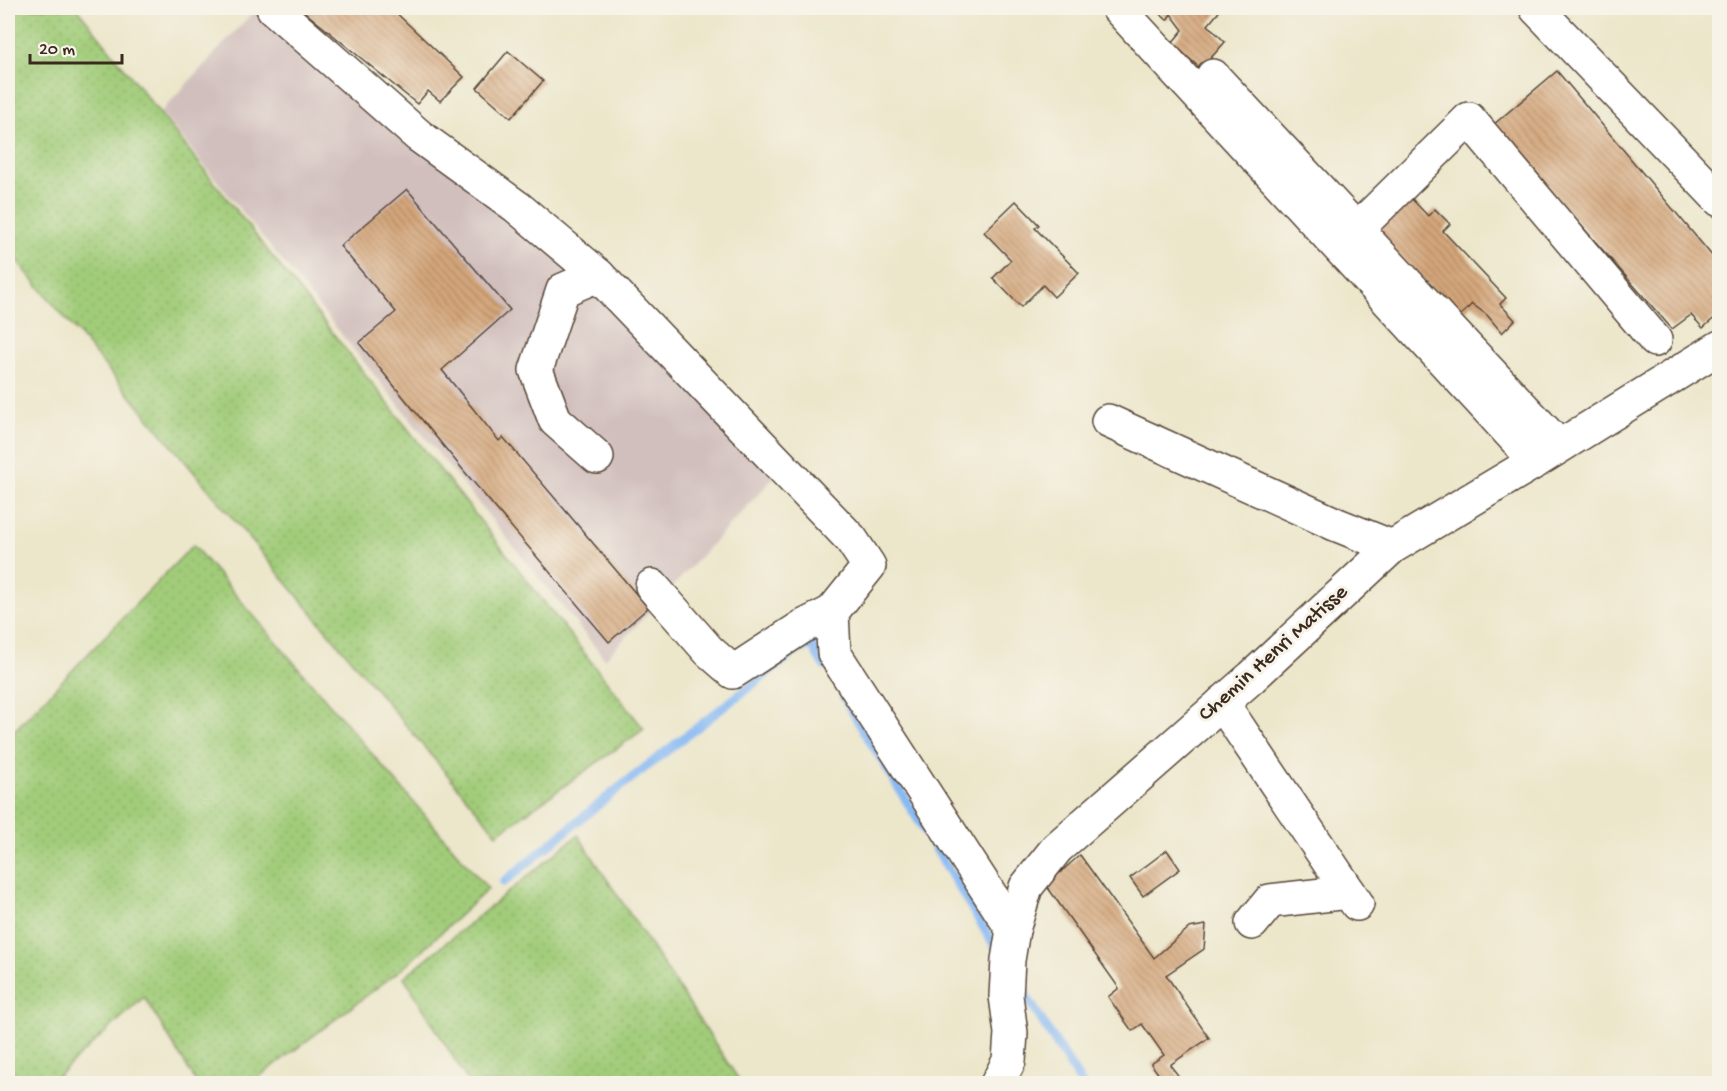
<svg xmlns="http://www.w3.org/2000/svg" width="1727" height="1091" viewBox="0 0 1727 1091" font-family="'Gochi Hand',sans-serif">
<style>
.industrial{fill:#d1bfbd}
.grass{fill:url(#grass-dots);stroke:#6e7b4c;stroke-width:1.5}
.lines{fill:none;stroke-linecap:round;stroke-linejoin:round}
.stream{stroke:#87b9f4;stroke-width:9}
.building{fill:url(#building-back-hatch)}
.minor-casing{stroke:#564638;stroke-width:36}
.minor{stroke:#fff;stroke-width:33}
.labels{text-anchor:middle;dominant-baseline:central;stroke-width:6;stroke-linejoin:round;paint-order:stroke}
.street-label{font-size:22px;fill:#3b2a1e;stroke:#f7f3e8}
</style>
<defs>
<pattern id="grass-dots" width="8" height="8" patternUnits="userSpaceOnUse" patternTransform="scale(1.5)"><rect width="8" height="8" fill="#a1cc79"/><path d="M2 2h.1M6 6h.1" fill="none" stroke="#8caf68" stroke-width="1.8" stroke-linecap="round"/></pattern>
<pattern id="building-back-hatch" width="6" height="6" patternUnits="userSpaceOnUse" patternTransform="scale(1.5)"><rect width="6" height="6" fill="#d4a67a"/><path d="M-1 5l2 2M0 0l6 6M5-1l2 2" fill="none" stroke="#ad8763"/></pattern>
</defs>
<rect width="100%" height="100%" fill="#f7f3e8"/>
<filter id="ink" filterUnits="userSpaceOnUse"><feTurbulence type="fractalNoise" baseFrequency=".0167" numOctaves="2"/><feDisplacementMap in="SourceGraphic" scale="12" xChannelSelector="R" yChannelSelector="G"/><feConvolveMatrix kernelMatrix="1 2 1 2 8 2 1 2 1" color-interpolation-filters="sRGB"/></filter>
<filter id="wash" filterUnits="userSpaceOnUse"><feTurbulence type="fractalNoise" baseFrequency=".008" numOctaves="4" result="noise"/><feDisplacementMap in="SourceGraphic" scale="24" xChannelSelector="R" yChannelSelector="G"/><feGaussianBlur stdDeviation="1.35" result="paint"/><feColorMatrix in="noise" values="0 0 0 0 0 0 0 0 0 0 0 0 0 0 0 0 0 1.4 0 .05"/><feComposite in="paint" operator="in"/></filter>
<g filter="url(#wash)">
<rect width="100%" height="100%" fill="#ece6ca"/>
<polygon class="industrial" points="254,11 597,291 779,472 605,659 161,112"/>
<g class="grass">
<polygon points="8,8 77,8 644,729 497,834 8,250"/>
<polygon points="193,545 488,889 403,968 251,1083 197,1083 144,997 50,1083 8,1083 8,737"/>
<polygon points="578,835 741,1083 469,1083 404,977"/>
</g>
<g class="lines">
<g class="stream">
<polyline points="844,698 999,953"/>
<polyline points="504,882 615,791 797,650 811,644 824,666"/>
<polyline points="1016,980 1082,1084"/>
</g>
</g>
<g id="blocks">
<g class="building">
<polygon points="300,8 391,8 464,77 440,101 428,91 417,104"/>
<polygon points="1163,8 1222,8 1208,25 1225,42 1201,69 1172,43 1183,30 1171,14 1167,20 1158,12"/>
<polygon points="508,51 543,81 511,118 477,88"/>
<polygon points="1557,71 1719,264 1719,291 1713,297 1719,304 1719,314 1703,328 1691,315 1672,329 1493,125"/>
<polygon points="407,189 510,310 442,370 499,441 503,437 648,608 609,642 464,471 359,343 396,312 340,246"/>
<polygon points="1409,196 1428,216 1435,209 1450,224 1443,231 1506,298 1500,304 1515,320 1502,333 1487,315 1472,304 1459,317 1374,230"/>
<polygon points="1016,201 1039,225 1035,228 1079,273 1054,297 1043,285 1021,307 993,278 1011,260 984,232"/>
<polygon points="1167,850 1180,869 1143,896 1130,878"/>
<polygon points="1080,855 1154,958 1189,928 1206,925 1204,949 1166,975 1209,1038 1170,1065 1184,1083 1165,1083 1151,1064 1164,1055 1142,1024 1132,1031 1108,997 1119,988 1046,885"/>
</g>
</g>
</g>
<g filter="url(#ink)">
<use href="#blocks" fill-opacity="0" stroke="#564638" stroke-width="1.5"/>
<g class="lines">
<defs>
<g id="minor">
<polyline points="273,8 419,136 517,207 598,275"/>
<polyline points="1118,8 1536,461"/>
<polyline points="1536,8 1720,200"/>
<polyline points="1213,76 1559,446"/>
<polyline points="1357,229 1469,119 1655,340"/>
<polyline points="1108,421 1335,524 1392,547"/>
<polyline points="597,457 555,420 536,370 563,290 598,275 851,539 869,566 832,612 834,653 1013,930"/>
<polyline points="652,586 709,651 733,672 802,627 832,612"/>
<polyline points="1222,703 1357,904"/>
<polyline points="1252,923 1270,901 1349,892"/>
<polyline points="997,1084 1009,1061 1011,1033 1006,996 1008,960 1013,930 1026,887 1057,848 1252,677 1392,547 1536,461 1720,347"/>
</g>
</defs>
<use href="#minor" class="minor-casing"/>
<use href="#minor" class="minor"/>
</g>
</g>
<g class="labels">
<g class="street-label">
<text transform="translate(1274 654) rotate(-42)">Chemin Henri Matisse</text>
</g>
</g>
<rect width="1727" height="1091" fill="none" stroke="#f7f3e8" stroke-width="30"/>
<path d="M30 54v9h92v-9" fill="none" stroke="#3b2a1e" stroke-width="3"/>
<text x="39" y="54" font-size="18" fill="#3b2a1e" stroke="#f7f3e8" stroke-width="4.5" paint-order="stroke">20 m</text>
</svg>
